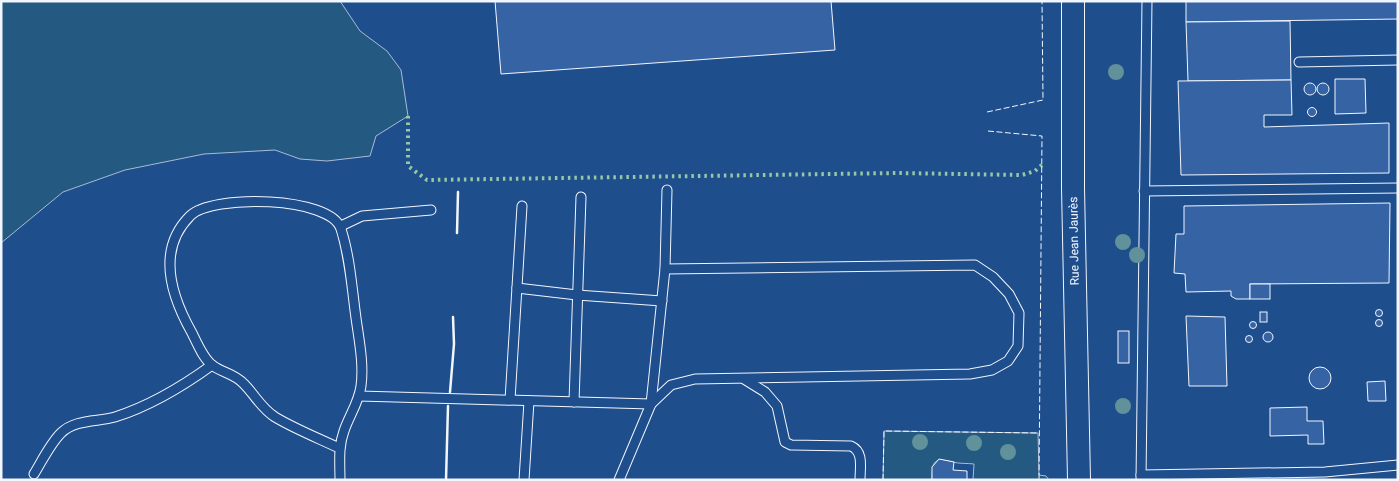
<svg xmlns="http://www.w3.org/2000/svg" width="1399" height="481" viewBox="0 0 1399 481" font-family="Roboto,sans-serif">
<style>
.green{fill:#245a82;stroke:#a8bbd7}
.building{fill:#3563a3;stroke:#f2f6ff}
.lines{fill:none;stroke-linecap:round;stroke-linejoin:round}
.service-casing{stroke:#f2f6ff;stroke-width:11}
.tertiary-casing{stroke:#f2f6ff;stroke-width:24}
.service{stroke:#1f4e8c;stroke-width:9}
.tertiary{stroke:#1f4e8c;stroke-width:22}
.hedge{stroke:#97c8a6;stroke-width:4;stroke-dasharray:2.5 4;stroke-linecap:butt}
.fence{stroke:#f2f6ff;stroke-width:1;stroke-dasharray:6 2.5;stroke-linecap:butt}
.wall{stroke:#f2f6ff;stroke-width:2.5}
.tree{fill:#61919a}
.labels{text-anchor:middle;dominant-baseline:central;stroke-width:4;stroke-linejoin:round;paint-order:stroke}
.street-label{font-size:12px;fill:#f2f6ff;stroke:#1f4e8c}
</style>
<rect width="100%" height="100%" fill="#1f4e8c"/>
<g class="green">
<polygon points="1,1 340,1 360,31 387,51 401,70 408,116 376,136 370,156 327,161 300,159 275,150 204,154 125,170 63,192 1,243"/>
<path d="M884 431 1038 433 1039 475 1046 476 1049 480H973L974 464C967 463 959 464 953 462 934 457 932 461 932 480H883Z"/>
</g>
<g class="building">
<polygon points="495,1 831,1 835,50 501,74"/>
<polygon points="1186,1 1398,1 1398,19 1186,22"/>
<polygon points="1290,21 1291,80 1188,81 1186,22"/>
<polygon points="1335,79 1365,79 1366,113 1335,114"/>
<polygon points="1291,80 1292,115 1264,115 1264,127 1389,123 1389,173 1181,175 1178,81"/>
<circle cx="1310" cy="89" r="6"/>
<circle cx="1323" cy="89" r="6"/>
<circle cx="1312" cy="112" r="4.5"/>
<polygon points="1390,203 1389,283 1250,284 1250,299 1236,299 1231,296 1231,291 1186,292 1185,274 1174,273 1176,234 1184,234 1184,206"/>
<rect x="1250" y="284" width="20" height="15"/>
<circle cx="1379" cy="313" r="3.5"/>
<rect x="1260" y="312" width="7" height="10"/>
<polygon points="1186,316 1225,317 1227,386 1189,386"/>
<circle cx="1379" cy="323" r="3.5"/>
<circle cx="1253" cy="325" r="3.5"/>
<rect x="1118" y="331" width="11" height="32"/>
<circle cx="1268" cy="337" r="5"/>
<circle cx="1249" cy="339" r="3.5"/>
<circle cx="1320" cy="378" r="11"/>
<polygon points="1385,381 1386,401 1368,401 1367,382"/>
<polygon points="1307,407 1307,421 1323,421 1324,444 1308,444 1308,435 1270,436 1270,408"/>
<polygon points="939,459 954,462 953,470 967,471 967,480 932,480 932,467"/>
</g>
<g class="lines">
<defs>
<g id="service">
<polyline points="1299,62 1398,60"/>
<polyline points="1144,191 1398,188"/>
<polyline points="341,226 362,216 431,210"/>
<polyline points="517,288 577,295 662,301"/>
<path d="M744 379 765 392 777 406 785 442 791 445 851 446C864 452 860 467 860 480"/>
<polyline points="359,396 651,404 665,269 667,190"/>
<polyline points="510,400 522,206"/>
<polyline points="574,402 581,197"/>
<path d="M339 448C318 438 295 429 275 417 261 408 255 395 244 384 234 373 222 373 212 365 203 358 197 343 192 333 171 296 156 250 190 216 211 194 331 196 341 229 350 257 352 289 356 318 359 340 364 364 361 386 359 402 349 416 344 431 338 447 340 463 340 480"/>
<path d="M34 474C42 461 50 444 61 433 75 419 98 422 115 417 150 406 183 386 212 365"/>
<polyline points="1141,475 1325,472 1398,465"/>
<polyline points="524,480 529,401"/>
<polyline points="619,480 651,404 671,385 695,379 970,374 992,370 1008,361 1018,346 1019,313 1009,294 993,277 975,265 665,269"/>
<polyline points="1141,480 1147,1"/>
</g>
<polyline id="tertiary" points="1073,1 1073,188 1079,480"/>
</defs>
<use href="#service" class="service-casing"/>
<use href="#tertiary" class="tertiary-casing"/>
<use href="#service" class="service"/>
<use href="#tertiary" class="tertiary"/>
<polyline class="hedge" points="408,116 408,166 427,180 898,173 1022,175 1035,171 1043,164"/>
<g class="fence">
<polyline points="987,112 1043,100 1042,1"/>
<polyline points="988,131 1042,136 1039,480"/>
<polyline points="883,480 884,431 1038,433"/>
</g>
<g class="wall">
<polyline points="457,233 458,192"/>
<polyline points="450,392 454,344 453,317"/>
<polyline points="446,480 448,406"/>
</g>
</g>
<g class="tree">
<circle cx="1116" cy="72" r="8"/>
<circle cx="1123" cy="242" r="8"/>
<circle cx="1137" cy="255" r="8"/>
<circle cx="1123" cy="406" r="8"/>
<circle cx="920" cy="442" r="8"/>
<circle cx="974" cy="443" r="8"/>
<circle cx="1008" cy="452" r="8"/>
</g>
<g class="labels">
<g class="street-label">
<text transform="translate(1074 241) rotate(-91)">Rue Jean Jaurès</text>
</g>
</g>
<rect width="1399" height="481" fill="none" stroke="#f2f6ff" stroke-width="5"/>
</svg>
